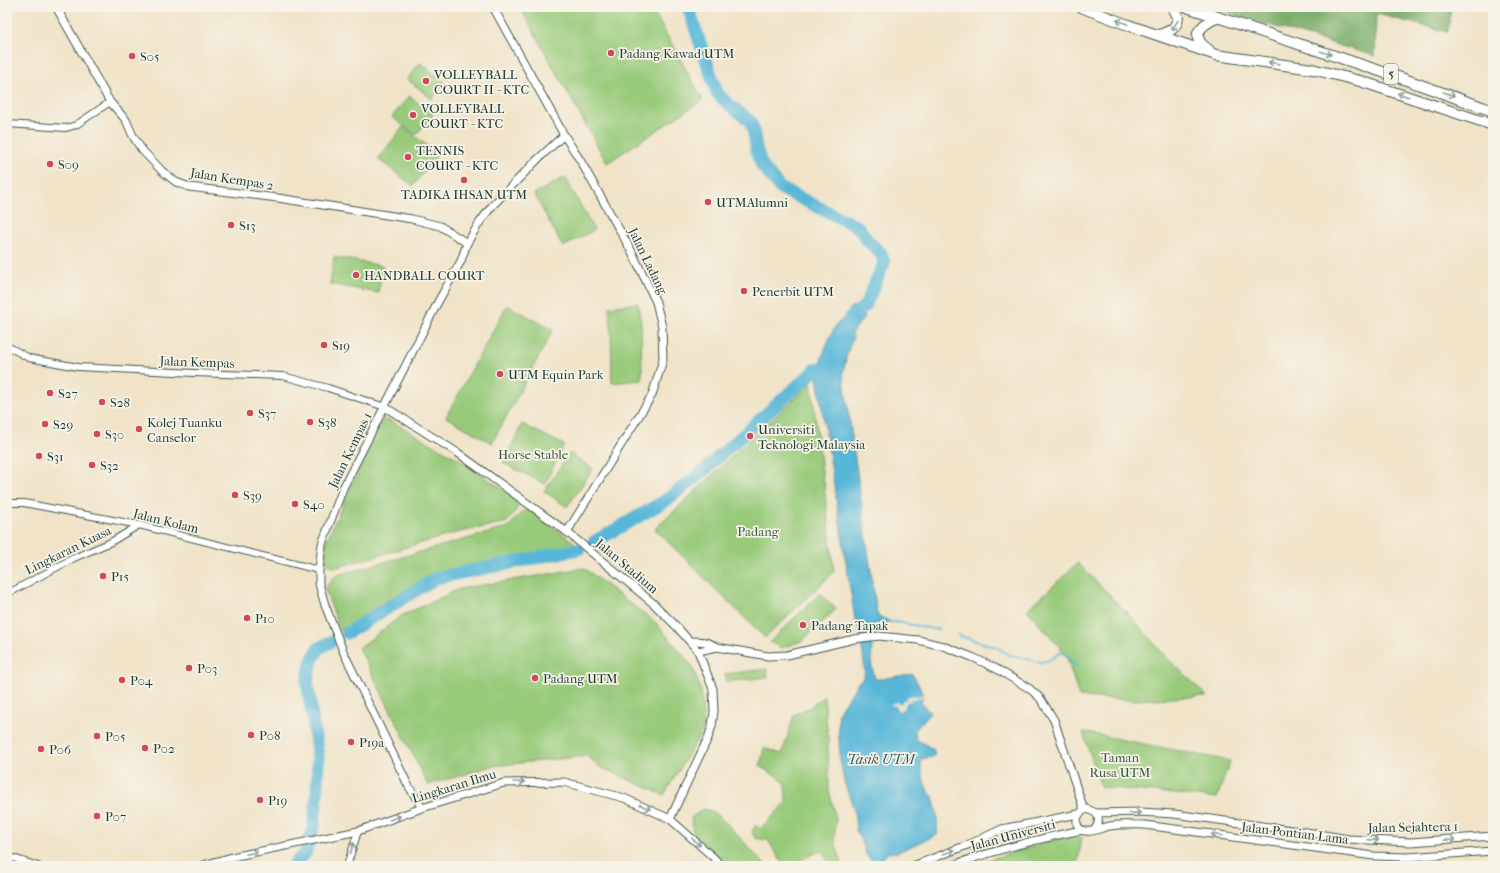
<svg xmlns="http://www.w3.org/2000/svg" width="1500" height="873" viewBox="0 0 1500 873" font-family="'IM FELL French Canon',serif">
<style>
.green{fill:#98ca7a;stroke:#5c8457}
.forest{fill:#7aae6a;stroke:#4c764f}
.water{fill:#59b7d8;stroke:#3c7a86}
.pier{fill:#f0e3c8}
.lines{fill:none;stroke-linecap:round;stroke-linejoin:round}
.stream{stroke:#59b7d8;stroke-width:2}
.river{stroke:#59b7d8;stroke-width:13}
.minor-casing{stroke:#3e564a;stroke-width:8}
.tertiary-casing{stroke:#3e564a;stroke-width:9}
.trunk-casing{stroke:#3e564a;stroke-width:12}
.minor{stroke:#fff;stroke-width:6}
.tertiary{stroke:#fff;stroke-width:7}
.trunk{stroke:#fff;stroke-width:10}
.oneway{stroke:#8f9e9a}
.poi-dot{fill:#d1495b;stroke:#f7f3e8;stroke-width:1.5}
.labels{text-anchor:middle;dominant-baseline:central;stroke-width:3.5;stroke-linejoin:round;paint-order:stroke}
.shield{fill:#f7f3e8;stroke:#60746a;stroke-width:1}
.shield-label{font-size:12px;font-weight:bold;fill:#1f3d34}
.poi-label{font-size:13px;fill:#1f3d34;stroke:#f7f3e8;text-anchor:start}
.street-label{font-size:13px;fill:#1f3d34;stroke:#f7f3e8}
.park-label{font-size:13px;fill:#375942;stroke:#f7f3e8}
.water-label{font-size:14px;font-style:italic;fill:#2e5c5d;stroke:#f7f3e8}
</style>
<rect width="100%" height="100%" fill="#f7f3e8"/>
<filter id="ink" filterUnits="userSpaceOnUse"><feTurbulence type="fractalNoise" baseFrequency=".025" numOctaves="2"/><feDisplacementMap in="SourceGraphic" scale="8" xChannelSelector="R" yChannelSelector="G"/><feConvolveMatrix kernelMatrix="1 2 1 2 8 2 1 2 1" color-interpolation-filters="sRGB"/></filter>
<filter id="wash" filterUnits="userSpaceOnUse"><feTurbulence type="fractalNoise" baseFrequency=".012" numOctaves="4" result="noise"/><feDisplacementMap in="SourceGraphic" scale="16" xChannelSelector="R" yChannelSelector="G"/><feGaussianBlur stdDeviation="0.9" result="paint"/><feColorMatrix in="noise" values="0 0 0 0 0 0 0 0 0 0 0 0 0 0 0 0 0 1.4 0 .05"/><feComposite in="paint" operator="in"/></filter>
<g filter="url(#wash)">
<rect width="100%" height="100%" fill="#f0e3c8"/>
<g class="green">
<polygon points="520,7 651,7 703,100 607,163"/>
<polygon points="420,63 445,82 432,99 407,79"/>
<polygon points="409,96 433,114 416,135 392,117"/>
<polygon points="403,127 438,154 413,186 378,159"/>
<polygon points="565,177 594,230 563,247 534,194"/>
<polygon points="334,257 383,266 378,293 330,284"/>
<polygon points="638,303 641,324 642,380 612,383 611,327 609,307"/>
<polygon points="507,305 553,330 492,443 446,417"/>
<polygon points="811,383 823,480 825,485 824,486 834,572 765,638 655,529"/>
<polygon points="384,419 391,421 462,461 514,497 517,500 518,507 509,520 507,522 456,533 341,566 333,567 326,563 324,553 327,539 381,422"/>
<polygon points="522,424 564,445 545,484 503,463"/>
<polygon points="570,453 593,469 567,507 544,491"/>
<path d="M527 510 532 511 579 546 433 575 346 631 340 630 325 589 332 579 338 575 506 528C515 523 517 512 527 510Z"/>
<polygon points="1078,563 1133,619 1167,658 1207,696 1134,700 1079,697 1066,654 1027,610"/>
<polygon points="584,568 656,623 692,666 701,690 704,728 664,795 600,767 587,756 492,766 428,785 359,648 401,616 459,589"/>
<polygon points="820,593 836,609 802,641 781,648 770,642"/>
<polygon points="767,669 768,677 726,682 725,674"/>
<path d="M824 696 828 738 829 790 836 819 834 840 843 866H830L822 850 788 866H784L768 840 755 838C751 833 752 830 756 825L760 829 786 803 785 782 760 766 764 748 782 754 794 715 810 707Z"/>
<polygon points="1083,732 1230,761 1217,798 1101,787"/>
<polygon points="702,809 712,811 727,824 766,866 730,866 722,857 715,854 694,836 691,818"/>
<polygon points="1076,833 1082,838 1077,866 969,866"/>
</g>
<polygon class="forest" points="1214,7 1451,7 1448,32 1376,14 1375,56 1252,20"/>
<path class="water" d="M852 306 865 316 852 333 853 337 847 354 843 373 877 614 879 617 888 620V623H877L874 625H870L867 631 872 647 871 663 875 679H880L912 674C917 681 921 689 923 697L921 702 930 713 915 730 916 739 933 749 935 755 932 757 921 759C920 767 925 793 933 796 933 801 935 804 936 808 937 816 938 828 937 835L898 852 887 853 882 860 884 866H873V863L864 852V847L856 830 854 809 844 782 840 759 838 722 839 712 842 706 857 685V683L862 680 865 672 860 632 855 620 817 376C821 357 828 340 837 323L840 322Z"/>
<polygon class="pier" points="914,695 915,697 923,695 923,697 912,700 912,698 910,698 911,701 906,702 906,705 904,706 905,708 898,711 895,705 892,706 891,704 897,702 898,704 902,703 902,701 907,699 906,697"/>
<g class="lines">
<g class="stream">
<polyline points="885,621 902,623 939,630"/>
<polyline points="957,635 996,647 1009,655 1040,662 1049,660 1060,653 1063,653 1079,668"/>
</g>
<g class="river">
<polyline points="688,7 717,93 727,103 750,121 753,129 757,152 762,166 780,188 858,227 868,241 881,253 884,263 865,306 852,316 847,324"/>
<polyline points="594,542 665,501 701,473 815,370 831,364 832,360"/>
<polyline points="347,633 436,578 579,549"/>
<polyline points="293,866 306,852 314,825 317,795 318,757 307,682 312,660 319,648 330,642"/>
</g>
</g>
</g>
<g filter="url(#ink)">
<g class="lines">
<defs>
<g id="minor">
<polyline points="7,124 66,128 76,125 110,102"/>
<polyline points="7,346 29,358 78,367 194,373 283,376 328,388 385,407"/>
<polyline points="7,503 24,503 139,525 319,570"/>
<polyline points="7,594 74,558 111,542 139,525"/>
<polyline points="7,856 38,866"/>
<polyline points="347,866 358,831"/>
</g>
<g id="tertiary">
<polyline points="56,7 110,102 126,120 133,136 142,150 162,171 176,182 189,187 278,198 412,219 440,226 467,243"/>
<polyline points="493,7 564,135 580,160 632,252 656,302 662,327 663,360 652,395 567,532"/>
<polyline points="385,407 458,453 567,532 654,604 677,627 698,651 713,689 714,711 712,726 708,738 670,819"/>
<path d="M690 641C700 641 708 641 717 647"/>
<polyline points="698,651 717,647 768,656 787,655 854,639 879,636 918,640 943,646 972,657 995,668 1030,689 1040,698 1054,720 1084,810"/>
<polyline points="422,808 408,785 343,651 325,605 319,584 319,570 322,544 343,488 439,300 461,261 467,243 480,222 492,206 538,159 564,135"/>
<polyline points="1096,813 1140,812 1174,814 1306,832 1348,839 1411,842 1493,836"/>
<path d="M1095 829C1099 824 1100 819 1096 813L1087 809C1076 812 1072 828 1085 831 1093 833 1102 827 1110 826 1121 824 1133 825 1145 825L1374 856 1408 857 1493 851"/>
<polyline points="200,866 232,857 358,831 422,808 504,783 564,782 624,798 670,819 713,857 721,866"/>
<polyline points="913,866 970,844 1002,829 1078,814"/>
<path d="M951 866C994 850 1037 839 1082 830"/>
</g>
<g id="trunk">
<polyline points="1081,7 1128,25 1216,55 1312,69 1360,81 1493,125"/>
<polyline points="1187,7 1401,78 1493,111"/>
<path d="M1159 35C1168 32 1177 29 1178 17L1173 7"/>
<path d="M1209 50C1187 36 1201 25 1218 17"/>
</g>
</defs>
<use href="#minor" class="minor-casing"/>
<use href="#tertiary" class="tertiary-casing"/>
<use href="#trunk" class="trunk-casing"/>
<use href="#minor" class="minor"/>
<use href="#tertiary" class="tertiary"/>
<use href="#trunk" class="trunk"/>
</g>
<defs><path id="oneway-shaft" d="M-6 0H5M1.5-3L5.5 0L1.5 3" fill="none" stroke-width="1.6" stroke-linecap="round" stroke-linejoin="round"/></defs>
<g class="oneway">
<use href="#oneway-shaft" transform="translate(1122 22) rotate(-159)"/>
<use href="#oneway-shaft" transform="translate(1175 25) rotate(122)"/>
<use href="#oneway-shaft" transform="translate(1326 53) rotate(18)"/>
<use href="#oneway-shaft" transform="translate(1274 63) rotate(-172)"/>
<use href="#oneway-shaft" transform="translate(1449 94) rotate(19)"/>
<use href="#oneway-shaft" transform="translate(1403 95) rotate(-162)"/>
<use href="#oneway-shaft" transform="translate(519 782)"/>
<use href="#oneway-shaft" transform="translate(645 807) rotate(25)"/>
<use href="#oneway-shaft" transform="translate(1135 813) rotate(-1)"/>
<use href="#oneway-shaft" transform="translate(395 818) rotate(-20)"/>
<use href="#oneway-shaft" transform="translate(1217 835) rotate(-173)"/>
<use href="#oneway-shaft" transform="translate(1373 840) rotate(2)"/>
<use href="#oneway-shaft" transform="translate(1450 840) rotate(-3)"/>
<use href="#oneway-shaft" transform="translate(696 842) rotate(42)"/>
<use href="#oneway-shaft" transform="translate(352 848) rotate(-72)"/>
<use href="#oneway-shaft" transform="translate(949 852) rotate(-20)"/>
<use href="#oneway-shaft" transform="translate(252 853) rotate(-12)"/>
</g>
</g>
<g class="poi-dot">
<circle cx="611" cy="53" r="4"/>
<circle cx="132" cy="56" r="4"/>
<circle cx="426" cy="81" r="4"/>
<circle cx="413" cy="115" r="4"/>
<circle cx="408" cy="157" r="4"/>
<circle cx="50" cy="164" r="4"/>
<circle cx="464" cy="180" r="4"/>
<circle cx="708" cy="202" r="4"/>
<circle cx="231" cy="225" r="4"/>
<circle cx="356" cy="275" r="4"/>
<circle cx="744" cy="291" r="4"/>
<circle cx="324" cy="345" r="4"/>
<circle cx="500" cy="374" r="4"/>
<circle cx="50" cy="393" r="4"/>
<circle cx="102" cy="402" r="4"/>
<circle cx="250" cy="413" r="4"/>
<circle cx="310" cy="422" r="4"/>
<circle cx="45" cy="424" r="4"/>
<circle cx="139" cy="429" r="4"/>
<circle cx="97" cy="434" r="4"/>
<circle cx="750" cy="436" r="4"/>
<circle cx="39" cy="456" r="4"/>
<circle cx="92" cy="465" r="4"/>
<circle cx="235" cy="495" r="4"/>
<circle cx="295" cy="504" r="4"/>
<circle cx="103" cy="576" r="4"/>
<circle cx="247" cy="618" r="4"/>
<circle cx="803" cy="625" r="4"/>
<circle cx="189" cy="668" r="4"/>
<circle cx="535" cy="678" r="4"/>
<circle cx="122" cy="680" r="4"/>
<circle cx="251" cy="735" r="4"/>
<circle cx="97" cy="736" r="4"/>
<circle cx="351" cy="742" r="4"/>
<circle cx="145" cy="748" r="4"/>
<circle cx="41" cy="749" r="4"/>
<circle cx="260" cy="800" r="4"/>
<circle cx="97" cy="816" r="4"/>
</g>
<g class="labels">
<rect class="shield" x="1384" y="64" width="14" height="20" rx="3"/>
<g class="shield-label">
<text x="1391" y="74">5</text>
</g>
<g class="poi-label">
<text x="619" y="53">Padang Kawad UTM</text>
<text x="140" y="56">S05</text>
<text x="434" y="74">VOLLEYBALL<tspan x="434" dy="15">COURT II - KTC</tspan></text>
<text x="421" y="108">VOLLEYBALL<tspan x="421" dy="15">COURT - KTC</tspan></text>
<text x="416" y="150">TENNIS<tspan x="416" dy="15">COURT - KTC</tspan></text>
<text x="58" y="164">S09</text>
<text x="464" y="194" text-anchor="middle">TADIKA IHSAN UTM</text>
<text x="716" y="202">UTMAlumni</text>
<text x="239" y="225">S13</text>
<text x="364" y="275">HANDBALL COURT</text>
<text x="752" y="291">Penerbit UTM</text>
<text x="332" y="345">S19</text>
<text x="508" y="374">UTM Equin Park</text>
<text x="58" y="393">S27</text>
<text x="110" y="402">S28</text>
<text x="258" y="413">S37</text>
<text x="147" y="422">Kolej Tuanku<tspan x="147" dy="15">Canselor</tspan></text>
<text x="318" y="422">S38</text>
<text x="53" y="424">S29</text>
<text x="758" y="429">Universiti<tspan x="758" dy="15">Teknologi Malaysia</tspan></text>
<text x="105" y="434">S30</text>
<text x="47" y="456">S31</text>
<text x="100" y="465">S32</text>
<text x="243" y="495">S39</text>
<text x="303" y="504">S40</text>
<text x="111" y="576">P15</text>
<text x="255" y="618">P10</text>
<text x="811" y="625">Padang Tapak</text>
<text x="197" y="668">P03</text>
<text x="543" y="678">Padang UTM</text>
<text x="130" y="680">P04</text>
<text x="259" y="735">P08</text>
<text x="105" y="736">P05</text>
<text x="359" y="742">P19a</text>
<text x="153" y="748">P02</text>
<text x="49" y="749">P06</text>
<text x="268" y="800">P19</text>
<text x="105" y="816">P07</text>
</g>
<g class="street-label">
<text transform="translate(232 179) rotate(9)">Jalan Kempas 2</text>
<text transform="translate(648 261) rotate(64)">Jalan Ladang</text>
<text transform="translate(197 362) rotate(2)">Jalan Kempas</text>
<text transform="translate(350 450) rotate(-64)">Jalan Kempas 1</text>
<text transform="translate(166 521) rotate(14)">Jalan Kolam</text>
<text transform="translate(68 550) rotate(-26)">Lingkaran Kuasa</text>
<text transform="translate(627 566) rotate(40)">Jalan Stadium</text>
<text transform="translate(454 786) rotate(-17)">Lingkaran Ilmu</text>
<text transform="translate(1413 827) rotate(-1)">Jalan Sejahtera 1</text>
<text transform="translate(1295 833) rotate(7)">Jalan Pontian Lama</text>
<text transform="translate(1013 835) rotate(-15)">Jalan Universiti</text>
</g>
<g class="park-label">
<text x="533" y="454">Horse Stable</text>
<text x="758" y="531">Padang</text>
<text x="1120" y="757">Taman<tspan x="1120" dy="15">Rusa UTM</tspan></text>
</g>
<g class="water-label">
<text x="881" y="759">Tasik UTM</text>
</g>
</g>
<rect width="1500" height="873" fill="none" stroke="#f7f3e8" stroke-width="24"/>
</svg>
